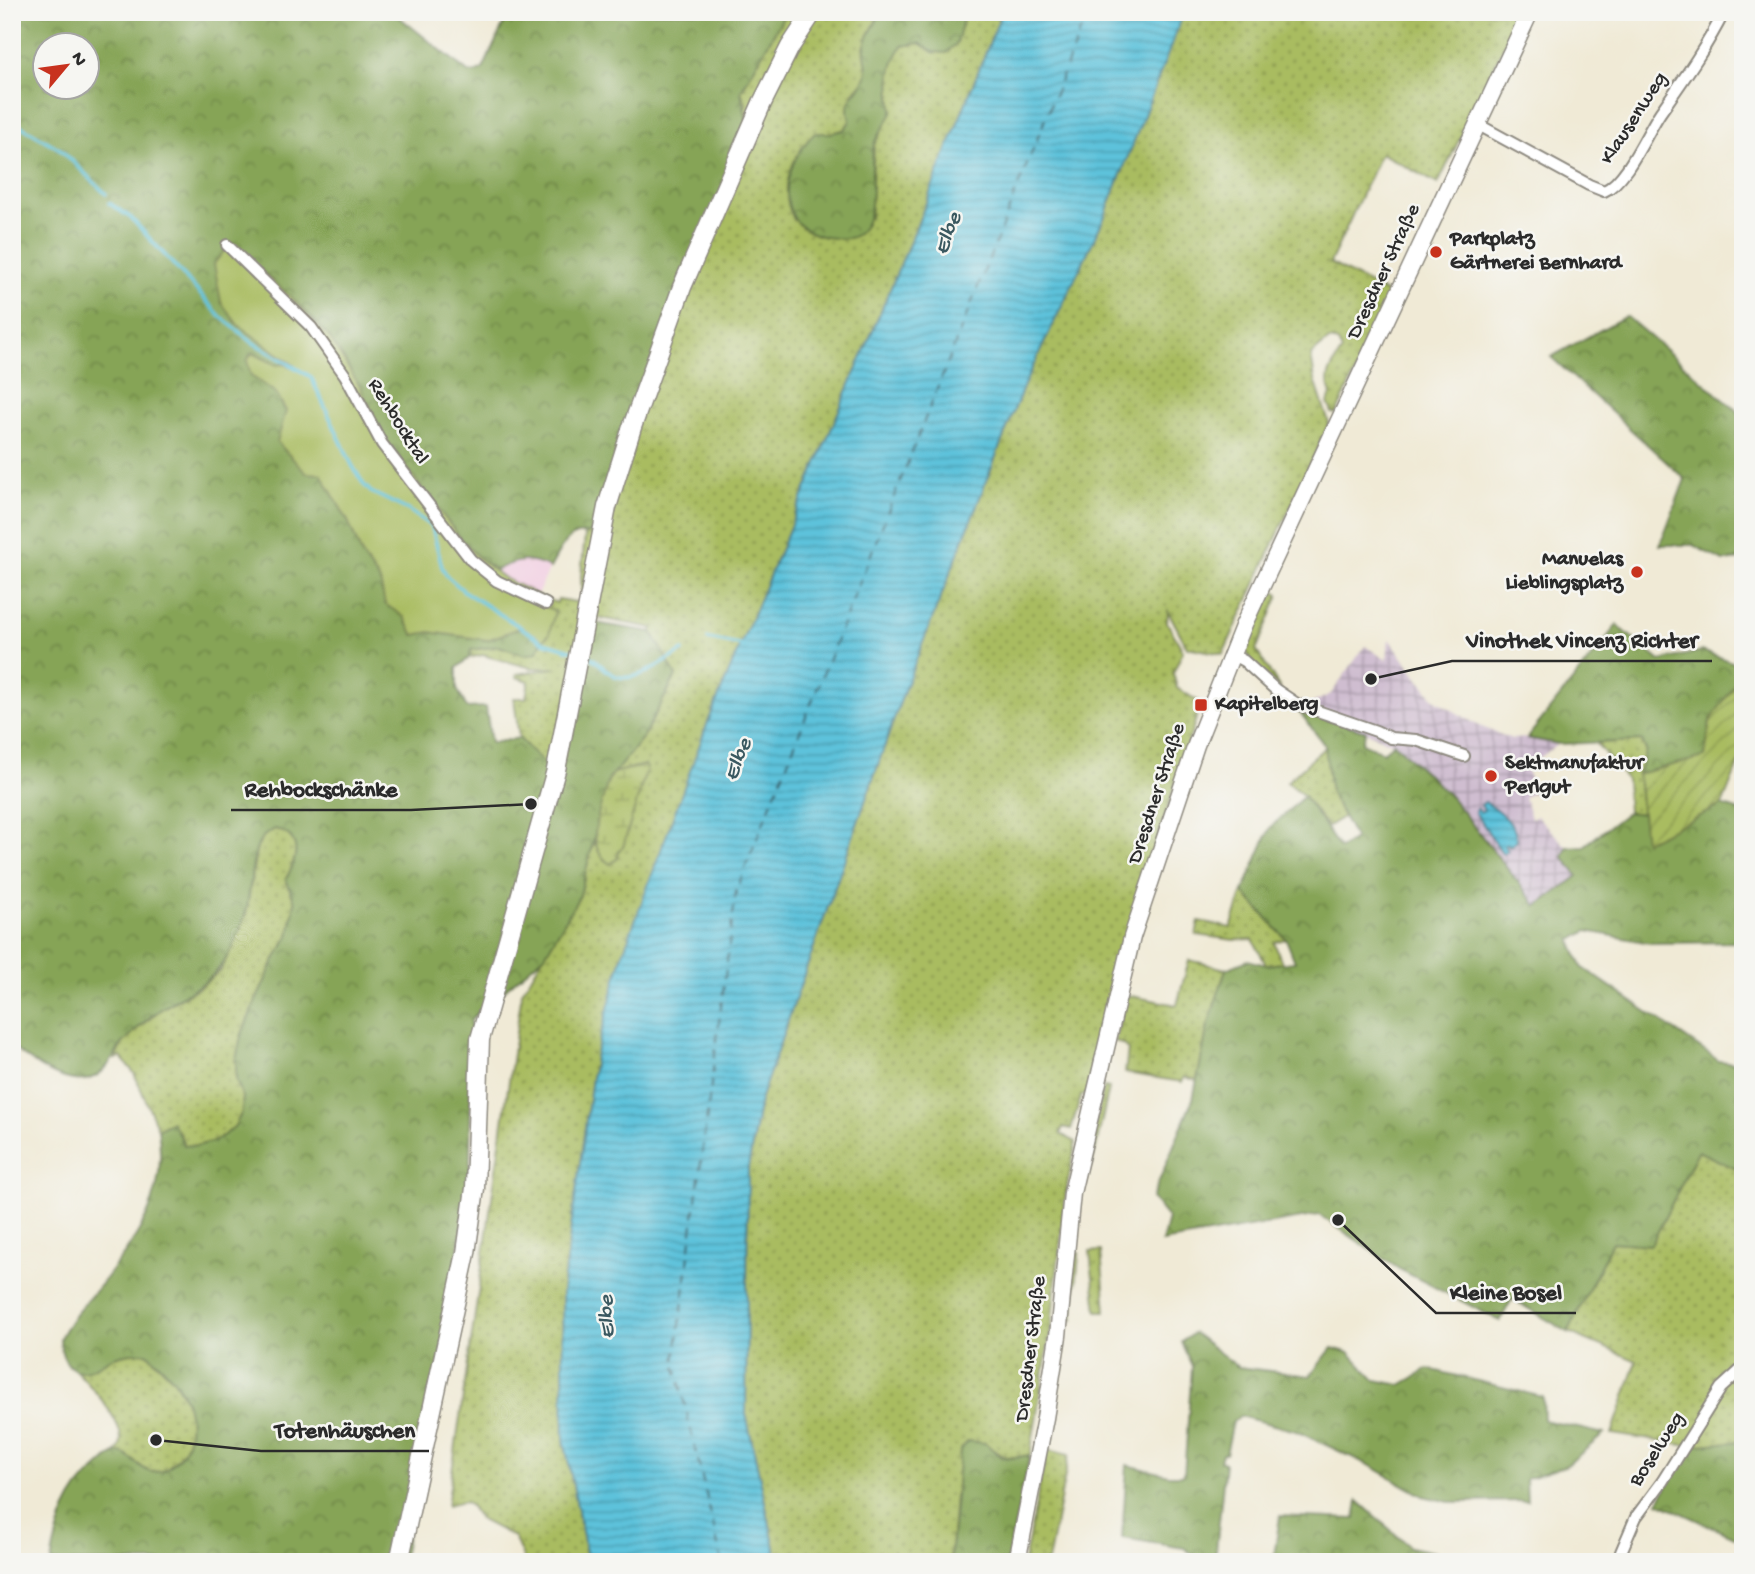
<svg xmlns="http://www.w3.org/2000/svg" width="1755" height="1574" viewBox="0 0 1755 1574" font-family="'Gochi Hand',sans-serif">
<style>
.built{fill:#f2cfe2}
.industrial{fill:url(#industrial-grid)}
.grass{fill:url(#grass-dots);stroke:#6a7446;stroke-width:2}
.forest{fill:url(#forest-crowns);stroke:#586840;stroke-width:2;fill-rule:evenodd}
.wetland{fill:url(#wetland-marsh);stroke:#6a7446;stroke-width:2}
.park{fill:#a9bc60;stroke:#6a7446;stroke-width:2}
.garden{fill:url(#garden-furrows);stroke:#6a7446;stroke-width:2}
.water{fill:url(#water-rules);stroke:#447683;stroke-width:2}
.lines{fill:none;stroke-linecap:round;stroke-linejoin:round}
.stream{stroke:#5dc2db;stroke-width:3.5}
.ferry{stroke:#3a5860;stroke-width:2;stroke-dasharray:9 7;stroke-linecap:butt}
.minor-casing{stroke:#8e8a80;stroke-width:14}
.secondary-casing{stroke:#8e8a80;stroke-width:19}
.primary-casing{stroke:#8e8a80;stroke-width:21}
.minor{stroke:#fff;stroke-width:10}
.secondary{stroke:#fff;stroke-width:16}
.primary{stroke:#fff;stroke-width:18}
.poi-dot{fill:#c8321e;stroke:#f6f6f2;stroke-width:2.5}
.labels{text-anchor:middle;dominant-baseline:central;stroke-width:5;stroke-linejoin:round;paint-order:stroke}
.street-label{font-size:21px;fill:#2b2b2b;stroke:#f6f6f2}
.poi-label{font-size:21px;font-weight:bold;fill:#2b2b2b;stroke:#f6f6f2;text-anchor:start}
.water-label{font-size:23px;font-style:italic;fill:#3a5860;stroke:#f6f6f2}
.leader{fill:none;stroke:#2b2b2b;stroke-width:2.5}
.callout-dot{fill:#2b2b2b;stroke:#f6f6f2;stroke-width:2.5}
.callout-label{font-size:23px;text-anchor:middle;font-weight:bold;fill:#2b2b2b;stroke:#f6f6f2;stroke-width:5;stroke-linejoin:round;paint-order:stroke}
</style>
<defs>
<pattern id="industrial-grid" width="8" height="8" patternUnits="userSpaceOnUse" patternTransform="scale(1.75)"><rect width="8" height="8" fill="#cfbdd0"/><path d="M0 4h8M4 0v8" fill="none" stroke="#a89aa9"/></pattern>
<pattern id="grass-dots" width="8" height="8" patternUnits="userSpaceOnUse" patternTransform="scale(1.75)"><rect width="8" height="8" fill="#a9bc60"/><path d="M2 2h.1M6 6h.1" fill="none" stroke="#8a994f" stroke-width="1.8" stroke-linecap="round"/></pattern>
<pattern id="forest-crowns" width="20" height="18" patternUnits="userSpaceOnUse" patternTransform="scale(1.75)"><rect width="20" height="18" fill="#86a456"/><path d="M2 6a3 3 0 1 1 6 0M12 15a3 3 0 1 1 6 0" fill="none" stroke="#6e8647"/></pattern>
<pattern id="wetland-marsh" width="20" height="14" patternUnits="userSpaceOnUse" patternTransform="scale(1.75)"><rect width="20" height="14" fill="#a9bc60"/><path d="M1 5h8M5 5V1M11 12h8M15 12V8" fill="none" stroke="#8a994f"/></pattern>
<pattern id="garden-furrows" width="10" height="10" patternUnits="userSpaceOnUse" patternTransform="scale(1.75)"><rect width="10" height="10" fill="#a9bc60"/><path d="M-1 1l2-2M0 10L10 0M9 11l2-2" fill="none" stroke="#8a994f"/></pattern>
<pattern id="water-rules" width="6" height="5" patternUnits="userSpaceOnUse" patternTransform="scale(1.75)"><rect width="6" height="5" fill="#5dc2db"/><path d="M0 2.5h6" fill="none" stroke="#4d9eb2"/></pattern>
</defs>
<rect width="100%" height="100%" fill="#f6f6f2"/>
<filter id="ink" filterUnits="userSpaceOnUse"><feTurbulence type="fractalNoise" baseFrequency=".0143" numOctaves="2"/><feDisplacementMap in="SourceGraphic" scale="14" xChannelSelector="R" yChannelSelector="G"/><feConvolveMatrix kernelMatrix="1 2 1 2 8 2 1 2 1" color-interpolation-filters="sRGB"/></filter>
<filter id="wash" filterUnits="userSpaceOnUse"><feTurbulence type="fractalNoise" baseFrequency=".00686" numOctaves="4" result="noise"/><feDisplacementMap in="SourceGraphic" scale="28" xChannelSelector="R" yChannelSelector="G"/><feGaussianBlur stdDeviation="1.57" result="paint"/><feColorMatrix in="noise" values="0 0 0 0 0 0 0 0 0 0 0 0 0 0 0 0 0 1.4 0 .05"/><feComposite in="paint" operator="in"/></filter>
<g filter="url(#wash)">
<rect width="100%" height="100%" fill="#f0ead6"/>
<polygon class="built" points="530,559 550,568 537,595 504,578 496,570 507,564"/>
<polygon class="industrial" points="1389,639 1434,699 1479,726 1512,739 1527,738 1558,744 1526,768 1535,792 1524,797 1531,818 1537,816 1567,847 1563,857 1578,876 1537,906 1450,796 1394,744 1306,706 1331,694 1365,646 1387,660"/>
<g class="grass">
<path d="M786 12H880L864 47 868 66 865 81 853 93 850 121 844 130 830 133H815C795 167 776 179 794 220L870 218 874 145 892 111 889 77 893 59 902 46 920 43 933 52 965 12H1002L918 223 708 722 595 1057 562 1291 564 1439 588 1562H525L514 1537 479 1519 470 1505 463 1502 447 1506 522 992 580 895 594 838 595 845 617 859 645 765 614 773 643 737 676 676 652 632 653 628 589 616 554 751 545 767 519 738 514 698H526L529 681 516 677 517 674 555 668H532L482 655 469 658 470 650 499 646 525 655 537 652 543 640 549 634 555 611 543 606 546 599 557 603 558 599 582 603 581 576 585 535 594 532 746 105 741 91Z"/>
<path d="M1184 12H1520L1438 184 1381 153 1330 263 1391 295 1336 414 1332 413 1328 403 1331 394C1323 377 1333 365 1342 351L1338 342 1329 340 1311 355 1315 380 1329 423 1223 654 1187 647 1168 611 1167 622 1183 651 1173 673 1177 688 1201 703 1127 934 1086 1094 1081 1096 1071 1129 1063 1127 1060 1134 1076 1142 1066 1191 1050 1335 1030 1455C1006 1459 1003 1459 985 1443L955 1495 950 1562H778L746 1414 748 1168 760 1100 905 688 1024 385 1104 218Z"/>
<polygon points="1268,588 1279,595 1256,650 1281,690 1252,662 1243,646"/>
<polygon points="1642,741 1646,750 1638,774 1642,814 1628,812 1626,779 1596,743"/>
<polygon points="1326,746 1331,794 1343,817 1327,827 1304,796 1287,782"/>
<path d="M275 829C303 836 298 858 286 879L295 902 289 936 274 961 236 1059V1080L243 1097 242 1112 235 1126 226 1134 212 1142 196 1146 184 1145 180 1134 165 1124 158 1129 134 1073 121 1057 115 1059 124 1040 160 1010 200 987 221 970 246 915 256 850 263 836Z"/>
<polygon points="1243,892 1286,939 1274,942 1282,963 1266,965 1253,939 1234,940 1196,935 1199,921 1231,928"/>
<polygon points="1189,960 1226,969 1208,1026 1197,1080 1184,1077 1182,1082 1125,1073 1128,1050 1122,1043 1121,1044 1115,1041 1126,995 1177,1005"/>
<polygon points="1104,1087 1109,1088 1092,1165 1087,1163"/>
<polygon points="1698,1151 1743,1172 1743,1441 1690,1446 1612,1434 1637,1361 1568,1332 1612,1242 1651,1245"/>
<polygon points="1101,1251 1106,1311 1097,1311 1090,1252"/>
<polygon points="1074,1253 1079,1253 1073,1320 1066,1320"/>
<path d="M133 1352 147 1353 174 1380 188 1404 192 1422 187 1445 177 1459 164 1471 149 1472 124 1454H114C139 1436 90 1385 75 1370L84 1371 114 1357Z"/>
<polygon points="1047,1450 1069,1455 1048,1562 1024,1562"/>
</g>
<g class="forest">
<path d="M12 12H393L468 72 475 73 483 69 509 12H786L741 91 747 122 594 532C588 534 582 533 577 534 564 538 556 558 550 568 528 558 518 559 496 570L481 560 464 543 387 442 345 361 314 320 231 243 288 358 295 365 293 367 284 364 277 365 252 353 251 376 275 392 348 521 363 557 380 581 386 604 404 617 414 635 430 632 487 640 522 627 543 640 537 652 525 655 499 646 471 650 469 658 457 668V689L467 708 486 707 491 743 519 738 546 766 554 751 588 622 652 632 676 676 643 737 608 781 580 895 545 955 471 1019 470 1170 451 1298 402 1562H51C58 1525 67 1493 97 1468 102 1464 108 1457 114 1454 131 1447 143 1483 166 1469 176 1462 185 1451 188 1439 196 1401 175 1377 147 1353 136 1352 125 1353 114 1357 104 1361 94 1370 83 1371 66 1372 60 1352 60 1338 69 1320 83 1305 96 1290 137 1239 169 1198 158 1129L172 1122 184 1145 196 1146 212 1142 226 1134 235 1126 242 1112 243 1097 236 1080V1059L241 1036 255 1003 274 961 289 936 295 902 286 879C298 858 303 836 275 829 270 832 265 834 262 838 249 856 252 893 245 915 243 924 239 932 236 940 216 985 196 985 160 1010 148 1017 138 1028 128 1038 113 1051 111 1072 89 1079 65 1087 30 1061 12 1047ZM46 46H88V88H46Z"/>
<path d="M880 12H965L957 43 946 53 933 52 920 43 902 46C891 63 889 77 891 97 891 101 893 108 892 112 888 124 877 133 874 145 868 170 879 215 860 232 853 239 845 239 835 238 771 234 778 167 815 133H830L844 130 850 121C842 95 860 95 866 76 869 65 864 59 865 48 865 35 877 25 880 12Z"/>
<polygon points="1626,316 1743,416 1743,559 1723,561 1693,545 1660,545 1685,479 1551,357"/>
<polygon points="1617,625 1660,661 1702,651 1743,666 1743,673 1710,721 1705,757 1638,774 1646,750 1642,741 1558,744 1527,738"/>
<polygon points="1299,711 1366,731 1362,743 1383,752 1394,743 1450,796 1537,906 1578,876 1563,857 1567,847 1584,846 1628,812 1642,814 1646,841 1722,805 1743,812 1743,942 1650,943 1587,931 1571,941 1582,967 1719,1061 1743,1064 1743,1172 1698,1151 1651,1245 1612,1242 1568,1332 1512,1299 1500,1321 1399,1269 1319,1215 1162,1242 1168,1218 1152,1198 1193,1099 1208,1026 1226,969 1248,960 1266,965 1295,962 1286,939 1243,892 1270,828 1304,796 1340,849 1355,838 1331,794 1325,746"/>
<polygon points="1194,1333 1238,1367 1310,1376 1332,1348 1350,1353 1375,1380 1401,1385 1429,1369 1543,1397 1544,1420 1604,1434 1567,1465 1526,1479 1527,1501 1449,1502 1423,1496 1369,1465 1296,1431 1240,1416 1233,1422 1226,1454 1222,1454 1220,1461 1225,1463 1216,1551 1209,1562 1204,1562 1184,1548 1122,1538 1127,1465 1169,1475 1184,1475 1192,1366 1181,1342"/>
<polygon points="968,1441 985,1443 1001,1457 1012,1458 1030,1455 1007,1562 950,1562 960,1451"/>
<polygon points="1743,1441 1743,1541 1658,1502 1690,1446"/>
<polygon points="1358,1501 1410,1547 1463,1558 1469,1562 1273,1562 1280,1516 1355,1519"/>
</g>
<path class="wetland" d="M645 765 647 768 623 847 619 851 617 859 610 864C582 845 601 808 608 781L614 773Z"/>
<polygon class="park" points="230,243 293,299 329,337 359,385 387,442 464,543 481,560 504,578 546,599 544,606 555,611 549,634 543,640 522,627 487,640 430,632 414,635 404,617 385,604 380,581 363,557 348,521 321,474 306,473 277,442 286,411 275,392 251,376 247,361 252,353 277,365 284,364 293,367 294,365 238,325 221,302 214,264"/>
<polygon class="garden" points="1743,673 1743,753 1722,805 1645,842 1638,774 1705,757 1710,721"/>
<g class="water">
<polygon points="1002,12 1184,12 1104,218 1024,385 905,688 760,1100 748,1168 746,1414 778,1562 588,1562 564,1439 562,1291 595,1057 622,956 708,722 918,223"/>
<path d="M1485 802C1499 811 1516 823 1517 841L1510 846 1507 843 1504 845 1508 851 1503 854 1475 812 1477 808 1480 812 1484 810 1481 805Z"/>
</g>
<g class="lines">
<g class="stream">
<polyline points="12,126 19,125 60,149 106,194"/>
<polyline points="109,203 131,218 221,317 252,342 311,377 352,465 364,485 371,492 410,511 432,527 442,567 447,576 465,592 544,642 574,651"/>
<polyline points="708,639 743,646"/>
<path d="M585 655C597 658 601 667 612 674 633 687 665 661 683 651"/>
</g>
<polyline class="ferry" points="722,1562 675,1363 736,891 1088,12"/>
</g>
</g>
<g filter="url(#ink)">
<g class="lines">
<defs>
<g id="minor">
<path d="M1477 124 1589 185 1604 191C1627 181 1646 134 1660 113 1683 80 1706 48 1724 12"/>
<polyline points="227,245 311,327 345,375 382,444 471,560 497,581 546,604"/>
<polyline points="1231,654 1244,661 1276,690 1297,704 1376,731 1391,738 1416,740 1464,756"/>
<polyline points="1620,1562 1621,1552 1636,1517 1662,1482 1721,1388 1743,1368"/>
</g>
<polyline id="secondary" points="1017,1562 1045,1418 1058,1336 1072,1193 1132,937 1196,745 1244,624 1530,12"/>
<polyline id="primary" points="399,1562 466,1253 475,1188 480,1039 556,770 607,507 632,427 682,287 762,103 790,47 813,12"/>
</defs>
<use href="#minor" class="minor-casing"/>
<use href="#secondary" class="secondary-casing"/>
<use href="#primary" class="primary-casing"/>
<use href="#minor" class="minor"/>
<use href="#secondary" class="secondary"/>
<use href="#primary" class="primary"/>
</g>
</g>
<g class="poi-dot">
<circle cx="1436" cy="252" r="7"/>
<circle cx="1637" cy="572" r="7"/>
<rect x="1194" y="698" width="14" height="14" rx="3.5"/>
<circle cx="1491" cy="776" r="7"/>
</g>
<g class="labels">
<g class="street-label">
<text transform="translate(1635 119) rotate(-57)">Klausenweg</text>
<text transform="translate(1385 272) rotate(-65)">Dresdner Straße</text>
<text transform="translate(397 422) rotate(58)">Rehbocktal</text>
<text transform="translate(1158 794) rotate(-72)">Dresdner Straße</text>
<text transform="translate(1032 1349) rotate(-83)">Dresdner Straße</text>
<text transform="translate(1658 1450) rotate(-57)">Boselweg</text>
</g>
<g class="poi-label">
<text x="1450" y="240">Parkplatz<tspan x="1450" dy="24">Gärtnerei Bernhard</tspan></text>
<text x="1623" y="560" text-anchor="end">Manuelas<tspan x="1623" dy="24">Lieblingsplatz</tspan></text>
<text x="1215" y="705">Kapitelberg</text>
<text x="1505" y="764">Sektmanufaktur<tspan x="1505" dy="24">Perlgut</tspan></text>
</g>
<g class="water-label">
<text transform="translate(949 234) rotate(-69)">Elbe</text>
<text transform="translate(739 760) rotate(-68)">Elbe</text>
<text transform="translate(608 1317) rotate(-92)">Elbe</text>
</g>
</g>
<path class="leader" d="M1371 679L1452 661H1712M531 804L411 810H231M1338 1220L1436 1313H1576M156 1440L261 1451H429"/>
<g class="callout-dot">
<circle cx="1371" cy="679" r="7"/>
<circle cx="531" cy="804" r="7"/>
<circle cx="1338" cy="1220" r="7"/>
<circle cx="156" cy="1440" r="7"/>
</g>
<g class="callout-label">
<text x="1582" y="647">Vinothek Vincenz Richter</text>
<text x="321" y="796">Rehbockschänke</text>
<text x="1506" y="1299">Kleine Bosel</text>
<text x="345" y="1437">Totenhäuschen</text>
</g>
<rect width="1755" height="1574" fill="none" stroke="#f6f6f2" stroke-width="42"/>
<g transform="translate(66 66) rotate(61)"><circle r="33" fill="#f6f6f2" stroke="#a5a5a2" stroke-width="2"/>
<path d="M0-5L12 26L0 18L-12 26Z" fill="#c8321e"/>
<text y="-10" font-size="19" font-weight="bold" text-anchor="middle" fill="#2b2b2b">N</text>
</g>
</svg>
